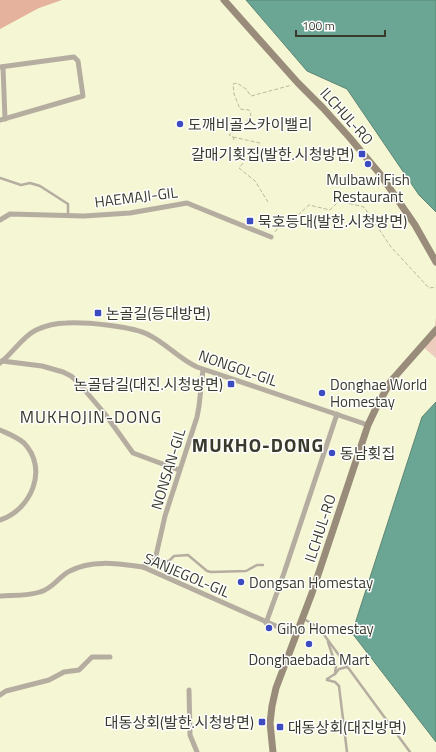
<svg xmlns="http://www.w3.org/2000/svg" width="436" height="752" viewBox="0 0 436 752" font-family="'Titillium Web','Noto Sans KR',sans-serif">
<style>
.green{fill:#edcbbd}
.forest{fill:#e5b29e}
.water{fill:#6ba594;stroke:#5c8575}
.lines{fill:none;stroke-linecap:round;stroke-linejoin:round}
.path{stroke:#babb9e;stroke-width:1;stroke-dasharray:4 2;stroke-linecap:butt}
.lane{stroke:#b6ada1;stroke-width:2.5}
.street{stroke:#b6ada1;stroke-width:5}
.secondary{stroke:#998c7a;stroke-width:7}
.poi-dot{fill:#3c4cc0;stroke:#fff;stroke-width:1.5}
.labels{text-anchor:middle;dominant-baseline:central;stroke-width:3;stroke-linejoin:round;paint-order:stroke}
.street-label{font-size:15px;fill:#393a2c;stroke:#fff}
.poi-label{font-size:15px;fill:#393a2c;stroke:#fff;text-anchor:start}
.quarter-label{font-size:17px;letter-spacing:1px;fill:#393a2c;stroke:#fff}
.district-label{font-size:19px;font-weight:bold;letter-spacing:1px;fill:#393a2c;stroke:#fff}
</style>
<rect width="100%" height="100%" fill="#f5f6d3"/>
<polygon class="green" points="436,317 436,358 422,346 434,332"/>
<polygon class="forest" points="0,0 62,0 39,8 0,29"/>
<g class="water">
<polygon points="246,0 436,0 436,212 419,195 347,89 307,71"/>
<polygon points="436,402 436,742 352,633 422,417"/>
</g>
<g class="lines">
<g class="path">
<polyline points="233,137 260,143 239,168 255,181 268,202"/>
<polyline points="234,140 233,137 229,135 249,119 251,114 249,110 240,109 234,94 233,84 237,83 246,89 251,96 292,85"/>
<polyline points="275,232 285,219 297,216 309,205 330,210 339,201 364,207 391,247 429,288 436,287"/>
</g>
<g class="lane">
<polyline points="0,178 21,185 30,183 40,186 68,204 68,215"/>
<polyline points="155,560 165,561 169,561 174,556 188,555 207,571 211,572 246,571 257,565 263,565"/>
<polyline points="304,619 319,628 410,752"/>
<polyline points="335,674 339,669 347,667"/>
<polyline points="327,679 335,674 336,666 328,642"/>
<polyline points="327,680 335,682 339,686 347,752"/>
</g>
<g class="street">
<polyline points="0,67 74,57 78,61 83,96 0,120"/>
<polyline points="3,67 5,119"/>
<polyline points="0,220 10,214 84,216 130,213 187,203 271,237"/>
<polyline points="2,361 42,366 63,372 71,376 77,381 105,414 133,453 179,470"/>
<path d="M0 363C13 353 22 337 36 330 45 326 55 323 66 323 85 322 133 326 149 335 167 344 179 359 197 367L368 425"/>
<path d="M0 430C9 434 17 437 24 443 49 469 31 510 0 520"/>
<polyline points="143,567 149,562 155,560 165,516 197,417 199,406 203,370"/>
<path d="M0 596C13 595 28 596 40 592 53 589 59 576 70 571 92 559 120 564 143 567L296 635"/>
<polyline points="266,623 284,573 337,414"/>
<polyline points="189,690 190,735 197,752"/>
<polyline points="0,695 6,691 49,680 64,672 79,670 92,657 110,657"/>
</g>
<g class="secondary">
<polyline points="224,0 298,83 323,108 350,138 380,174 415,225 436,262"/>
<polyline points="273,752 270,723 272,706 276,688 312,593 368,425 377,406 391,381 436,330"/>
</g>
</g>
<g class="poi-dot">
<circle cx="180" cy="124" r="4"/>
<rect x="358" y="150" width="8" height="8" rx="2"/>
<circle cx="368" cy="164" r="4"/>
<rect x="246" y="217" width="8" height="8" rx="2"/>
<rect x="94" y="309" width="8" height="8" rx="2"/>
<rect x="227" y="380" width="8" height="8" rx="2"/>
<circle cx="322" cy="393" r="4"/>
<circle cx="332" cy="453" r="4"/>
<circle cx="241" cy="582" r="4"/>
<circle cx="269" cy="628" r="4"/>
<circle cx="309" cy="644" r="4"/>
<rect x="258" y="718" width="8" height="8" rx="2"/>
<rect x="276" y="723" width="8" height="8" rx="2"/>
</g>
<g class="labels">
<g class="street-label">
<text transform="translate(347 116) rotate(48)">ILCHUL-RO</text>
<text transform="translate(136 197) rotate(-7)">HAEMAJI-GIL</text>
<text transform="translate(238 368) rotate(19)">NONGOL-GIL</text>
<text transform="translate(168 469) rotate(-73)">NONSAN-GIL</text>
<text transform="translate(320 528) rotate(-72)">ILCHUL-RO</text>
<text transform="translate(187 575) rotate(23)">SANJEGOL-GIL</text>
</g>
<g class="poi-label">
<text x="188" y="124">도깨비골스카이밸리</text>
<text x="354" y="154" text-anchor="end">갈매기횟집(발한.시청방면)</text>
<text x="368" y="179" text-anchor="middle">Mulbawi Fish<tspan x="368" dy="17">Restaurant</tspan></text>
<text x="258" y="221">묵호등대(발한.시청방면)</text>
<text x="106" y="313">논골길(등대방면)</text>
<text x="223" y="384" text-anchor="end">논골담길(대진.시청방면)</text>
<text x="330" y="384">Donghae World<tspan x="330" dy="17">Homestay</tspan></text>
<text x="340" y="453">동남횟집</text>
<text x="249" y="582">Dongsan Homestay</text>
<text x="277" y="628">Giho Homestay</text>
<text x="309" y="659" text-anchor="middle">Donghaebada Mart</text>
<text x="254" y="722" text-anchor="end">대동상회(발한.시청방면)</text>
<text x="288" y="727">대동상회(대진방면)</text>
</g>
<g class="quarter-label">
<text x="91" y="417">MUKHOJIN-DONG</text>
</g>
<g class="district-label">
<text x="258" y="444">MUKHO-DONG</text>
</g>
</g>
<path d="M296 30v6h89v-6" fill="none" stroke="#393a2c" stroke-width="2"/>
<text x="302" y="30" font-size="12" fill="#393a2c" stroke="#ffffff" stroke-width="3" paint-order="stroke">100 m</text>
</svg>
